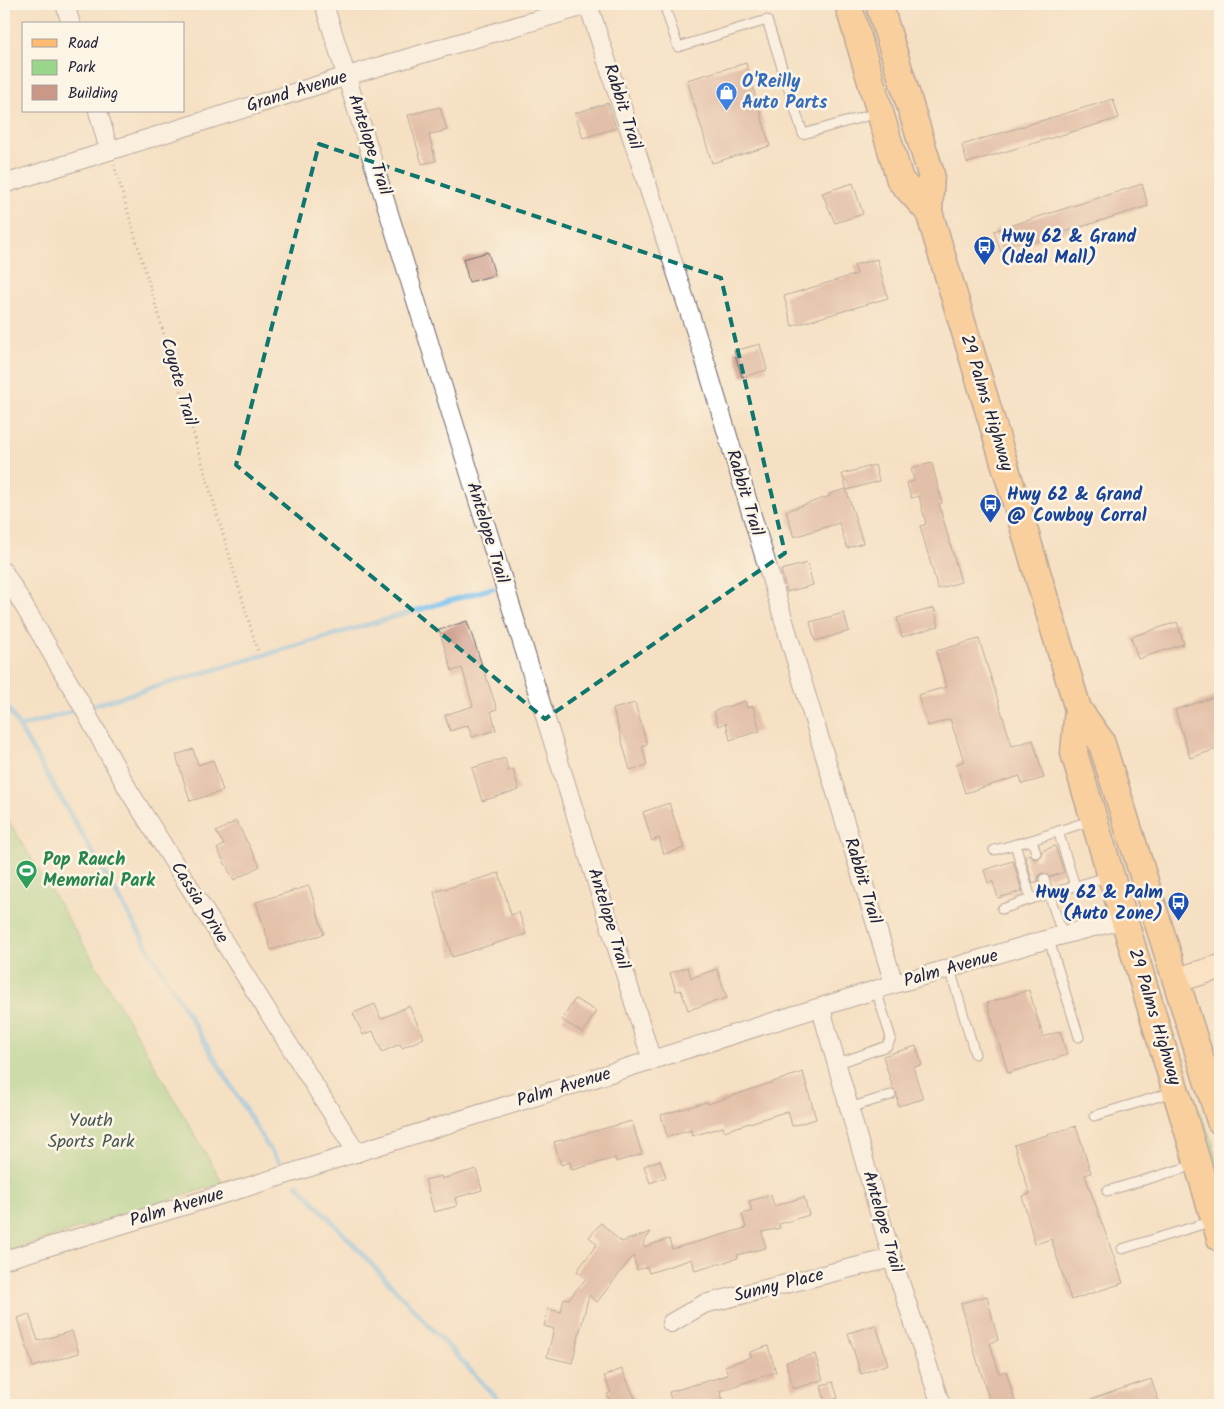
<svg xmlns="http://www.w3.org/2000/svg" width="1224" height="1409" viewBox="0 0 1224 1409" font-family="Kalam,sans-serif">
<style>
.green{fill:#9ad68a;stroke:#5e7c62}
.lines{fill:none;stroke-linecap:round;stroke-linejoin:round}
.stream{stroke:#75beee;stroke-width:5}
.building{fill:#cb9787}
.lane-casing{stroke:#6c646b;stroke-width:11}
.street-casing{stroke:#6c646b;stroke-width:20}
.secondary-casing{stroke:#6c646b;stroke-width:26}
.primary-casing{stroke:#6c646b;stroke-width:29}
.path{stroke:#6c646b;stroke-width:3;stroke-dasharray:1 4;stroke-linecap:butt}
.lane{stroke:#fff;stroke-width:9}
.street{stroke:#fff;stroke-width:18}
.secondary{stroke:#ffe4c6;stroke-width:24}
.primary{stroke:#ffbb71;stroke-width:26}
.marked{fill:none;stroke:#0f766e;stroke-width:4;stroke-dasharray:10 6;stroke-linejoin:round}
.labels{text-anchor:middle;dominant-baseline:central;stroke-width:5;stroke-linejoin:round;paint-order:stroke}
.shop-label{font-size:18px;font-weight:bold;fill:#366cbe;stroke:#fcf5e5;text-anchor:start}
.street-label{font-size:18px;fill:#22223b;stroke:#fcf5e5}
.transit-label{font-size:18px;font-weight:bold;fill:#164399;stroke:#fcf5e5;text-anchor:start}
.leisure-label{font-size:18px;font-weight:bold;fill:#27864d;stroke:#fcf5e5;text-anchor:start}
.park-label{font-size:18px;fill:#465853;stroke:#fcf5e5}
</style>
<rect width="100%" height="100%" fill="#fcf5e5"/>
<filter id="ink" filterUnits="userSpaceOnUse"><feTurbulence type="fractalNoise" baseFrequency=".02" numOctaves="2"/><feDisplacementMap in="SourceGraphic" scale="10" xChannelSelector="R" yChannelSelector="G"/><feConvolveMatrix kernelMatrix="1 2 1 2 8 2 1 2 1" color-interpolation-filters="sRGB"/></filter>
<filter id="wash" filterUnits="userSpaceOnUse"><feTurbulence type="fractalNoise" baseFrequency=".0096" numOctaves="4" result="noise"/><feDisplacementMap in="SourceGraphic" scale="20" xChannelSelector="R" yChannelSelector="G"/><feGaussianBlur stdDeviation="1.12" result="paint"/><feColorMatrix in="noise" values="0 0 0 0 0 0 0 0 0 0 0 0 0 0 0 0 0 1.4 0 .05"/><feComposite in="paint" operator="in"/></filter>
<g filter="url(#wash)">
<rect width="100%" height="100%" fill="#f5e0c3"/>
<g class="green">
<polygon points="4,813 96,965 223,1183 4,1252"/>
<polygon points="1186,1079 1212,1141 1220,1168 1220,1209"/>
</g>
<g class="lines">
<g class="stream">
<polyline points="4,701 153,956 268,1147 279,1161"/>
<polyline points="19,727 493,588"/>
<polyline points="297,1184 503,1405"/>
</g>
</g>
<g id="blocks">
<g class="building">
<polygon points="746,63 770,146 712,163 687,80"/>
<polygon points="1113,99 1119,118 967,163 962,145"/>
<polygon points="608,103 616,128 583,138 575,113"/>
<polygon points="440,107 447,130 429,135 436,161 422,164 408,115"/>
<polygon points="853,183 863,214 835,223 822,193"/>
<polygon points="1142,184 1148,206 1001,252 994,231"/>
<polygon points="488,252 495,275 469,282 463,259"/>
<polygon points="877,259 888,298 792,326 784,296 857,274 854,265"/>
<polygon points="760,344 767,370 742,377 734,351"/>
<polygon points="932,463 942,503 939,504 961,582 938,589 920,526 926,524 919,496 911,498 907,483 914,481 911,468"/>
<polygon points="875,465 879,481 847,490 842,474"/>
<polygon points="846,489 863,543 847,548 839,523 794,537 786,511 830,496 829,494"/>
<polygon points="807,563 813,585 787,592 781,570"/>
<polygon points="934,608 939,626 902,637 897,618"/>
<polygon points="844,613 849,631 815,641 810,622"/>
<polygon points="467,621 497,709 491,711 496,730 472,737 468,725 450,731 445,715 473,706 462,668 452,671 439,630"/>
<polygon points="1177,622 1184,644 1138,659 1131,637"/>
<polygon points="979,639 1012,746 1033,740 1044,778 1022,784 1020,776 965,793 956,764 964,761 950,719 928,726 918,695 946,687 936,651"/>
<polygon points="1220,695 1220,748 1190,758 1175,710"/>
<polygon points="745,701 747,708 753,706 760,731 730,740 726,723 718,726 714,711"/>
<polygon points="635,703 647,744 642,746 647,765 630,770 613,709"/>
<polygon points="193,749 198,765 213,760 223,791 190,801 176,755"/>
<polygon points="505,758 508,771 513,769 519,790 482,801 472,768"/>
<polygon points="669,803 684,848 664,854 659,838 652,841 643,812"/>
<polygon points="236,821 260,866 234,880 217,849 224,845 216,832"/>
<polygon points="1055,846 1064,872 1050,877 1042,873 1039,875 1038,881 1033,883 1025,856 1030,854 1034,859 1038,859 1042,855 1042,851"/>
<polygon points="1013,861 1022,891 998,898 993,882 988,883 984,870"/>
<polygon points="499,873 511,915 519,912 526,934 452,957 434,892"/>
<polygon points="309,886 324,934 271,950 256,902"/>
<polygon points="688,967 691,978 717,969 727,998 688,1010 681,990 676,991 670,973"/>
<polygon points="1029,990 1043,1037 1060,1031 1067,1055 1008,1073 987,1003"/>
<polygon points="575,999 596,1011 583,1033 562,1020"/>
<polygon points="375,1004 381,1019 409,1006 424,1038 402,1048 400,1044 382,1052 373,1031 363,1035 353,1013"/>
<polygon points="916,1046 922,1065 913,1067 923,1099 898,1106 897,1094 893,1089 883,1056"/>
<polygon points="803,1072 816,1119 792,1126 788,1111 724,1131 723,1127 692,1136 691,1130 667,1137 661,1115 707,1102 708,1104"/>
<polygon points="632,1121 642,1154 616,1162 615,1158 572,1170 570,1162 561,1165 554,1142"/>
<polygon points="1076,1126 1091,1173 1085,1175 1123,1283 1071,1300 1051,1239 1035,1244 1022,1196 1030,1194 1014,1145"/>
<polygon points="660,1160 666,1177 650,1183 644,1166"/>
<polygon points="476,1169 482,1190 455,1198 457,1206 434,1212 425,1180 441,1176 442,1179"/>
<polygon points="771,1195 774,1206 804,1197 809,1215 779,1224 780,1228 762,1232 766,1248 737,1255 738,1258 695,1271 692,1259 649,1273 647,1267 637,1270 633,1256 597,1302 589,1295 572,1363 547,1357 554,1329 544,1326 548,1309 561,1312 564,1298 569,1299 586,1278 577,1271 597,1244 589,1237 601,1223 621,1242 651,1232 643,1243 644,1247 669,1239 672,1249 746,1228 742,1214 752,1211 749,1201"/>
<polygon points="987,1296 998,1340 990,1343 999,1373 1006,1371 1016,1405 991,1405 973,1347 961,1303"/>
<polygon points="29,1314 38,1341 72,1331 79,1353 33,1367 18,1318"/>
<polygon points="876,1325 888,1364 861,1374 848,1333"/>
<polygon points="768,1346 776,1372 720,1391 723,1400 705,1405 672,1405 669,1392 728,1375 725,1366 751,1357 750,1352"/>
<polygon points="815,1354 823,1380 793,1389 786,1362"/>
<polygon points="622,1369 638,1405 612,1405 607,1394 611,1392 604,1376"/>
<polygon points="1151,1379 1160,1405 1080,1405 1080,1403"/>
<polygon points="833,1382 838,1398 825,1402 821,1385"/>
</g>
</g>
</g>
<g filter="url(#ink)">
<use href="#blocks" fill-opacity="0" stroke="#6c646b" stroke-width="1"/>
<g class="lines">
<defs>
<g id="lane">
<polyline points="664,4 678,47 767,20 803,134 877,113"/>
<polyline points="1058,831 1075,886"/>
<polyline points="1015,844 1031,899 1049,894 1044,879"/>
<polyline points="994,850 1032,840"/>
<polyline points="1036,853 1032,840 1092,820"/>
<polyline points="1002,909 1031,899"/>
<polyline points="1063,936 1049,894 1110,876"/>
<polyline points="1049,940 1079,1037"/>
<polyline points="950,969 975,1054"/>
<polyline points="836,1064 887,1046 891,1038 876,990"/>
<polyline points="849,1108 891,1095"/>
<polyline points="1094,1116 1173,1092"/>
<polyline points="1107,1191 1195,1165"/>
<polyline points="1122,1249 1213,1221"/>
</g>
<g id="street">
<polyline points="65,4 71,24"/>
<polyline points="324,4 652,1061"/>
<polyline points="588,4 703,354 894,984"/>
<polyline points="98,111 109,150"/>
<polyline points="4,184 347,76 591,4"/>
<polyline points="4,572 78,698 129,791 357,1153"/>
<polyline points="821,1009 892,1258 941,1405"/>
<path d="M4 1260 247 1187 894 984C971 964 1047 936 1125 920"/>
<polyline points="671,1323 704,1304 892,1258"/>
</g>
<polyline id="secondary" points="1177,980 1220,967"/>
<g id="primary">
<polyline points="848,4 900,180 929,212"/>
<polyline points="879,4 931,174 929,212 1078,709 1101,741 1220,1121"/>
<polyline points="1078,709 1074,753 1220,1238"/>
</g>
</defs>
<use href="#lane" class="lane-casing"/>
<use href="#street" class="street-casing"/>
<use href="#secondary" class="secondary-casing"/>
<use href="#primary" class="primary-casing"/>
<polyline class="path" points="114,165 258,652"/>
<use href="#lane" class="lane"/>
<use href="#street" class="street"/>
<use href="#secondary" class="secondary"/>
<use href="#primary" class="primary"/>
</g>
</g>
<path d="M0 0H1224V1409H0ZM319 144 721 278 785 553 545 719 236 465Z" fill="#f5e0c3" fill-opacity=".55" fill-rule="evenodd"/>
<path class="marked" d="M319 144 721 278 785 553 545 719 236 465Z"/>
<defs>
<symbol id="shop-pin" viewBox="-11 -11 22 30"><path d="M0 17L-7.5 6A9.5 9.5 0 1 1 7.5 6Z" fill="#3f7fe0" stroke="#fcf5e5"/><path d="M-5-2.5h2.3a2.7 3.5 0 0 1 5.4 0H5L5.5 6h-11ZM-1.5-2.5h3a1.5 2.3 0 0 0-3 0Z" fill="#fff"/></symbol>
<symbol id="bus-pin" viewBox="-11 -11 22 30"><path d="M0 17L-7.5 6A9.5 9.5 0 1 1 7.5 6Z" fill="#1a4fb4" stroke="#fcf5e5"/><path d="M-5-6H5V4H4V6H2V4H-2V6H-4V4H-5ZM-3.5-4V0h7V-4ZM-3.5 1.2v1.5H-2V1.2ZM2 1.2v1.5H3.5V1.2Z" fill="#fff"/></symbol>
<symbol id="stadium-pin" viewBox="-11 -11 22 30"><path d="M0 17L-7.5 6A9.5 9.5 0 1 1 7.5 6Z" fill="#2e9e5b" stroke="#fcf5e5"/><path d="M0-5a6.5 5 0 1 0 0 10a6.5 5 0 1 0 0-10ZM-3.5-1.8h7v3.6h-7Z" fill="#fff"/></symbol>
</defs>
<g fill-rule="evenodd">
<use href="#shop-pin" x="714" y="80" width="25" height="34"/>
<use href="#bus-pin" x="972" y="234" width="25" height="34"/>
<use href="#bus-pin" x="978" y="492" width="25" height="34"/>
<use href="#stadium-pin" x="14" y="858" width="25" height="34"/>
<use href="#bus-pin" x="1166" y="890" width="25" height="34"/>
</g>
<g class="labels">
<g class="shop-label">
<text x="742" y="82">O'Reilly<tspan x="742" dy="21">Auto Parts</tspan></text>
</g>
<g class="street-label">
<text transform="translate(297 92) rotate(-17)">Grand Avenue</text>
<text transform="translate(622 107) rotate(72)">Rabbit Trail</text>
<text transform="translate(369 145) rotate(72)">Antelope Trail</text>
<text transform="translate(178 382) rotate(74)">Coyote Trail</text>
<text transform="translate(986 403) rotate(73)">29 Palms Highway</text>
<text transform="translate(744 493) rotate(73)">Rabbit Trail</text>
<text transform="translate(487 533) rotate(73)">Antelope Trail</text>
<text transform="translate(862 881) rotate(73)">Rabbit Trail</text>
<text transform="translate(199 903) rotate(58)">Cassia Drive</text>
<text transform="translate(608 919) rotate(73)">Antelope Trail</text>
<text transform="translate(951 969) rotate(-16)">Palm Avenue</text>
<text transform="translate(1154 1017) rotate(73)">29 Palms Highway</text>
<text transform="translate(564 1088) rotate(-17)">Palm Avenue</text>
<text transform="translate(177 1208) rotate(-17)">Palm Avenue</text>
<text transform="translate(882 1222) rotate(74)">Antelope Trail</text>
<text transform="translate(779 1286) rotate(-14)">Sunny Place</text>
</g>
<g class="transit-label">
<text x="1001" y="237">Hwy 62 &amp; Grand<tspan x="1001" dy="21">(Ideal Mall)</tspan></text>
<text x="1007" y="495">Hwy 62 &amp; Grand<tspan x="1007" dy="21">@ Cowboy Corral</tspan></text>
<text x="1163" y="893" text-anchor="end">Hwy 62 &amp; Palm<tspan x="1163" dy="21">(Auto Zone)</tspan></text>
</g>
<g class="leisure-label">
<text x="43" y="860">Pop Rauch<tspan x="43" dy="21">Memorial Park</tspan></text>
</g>
<g class="park-label">
<text x="91" y="1121">Youth<tspan x="91" dy="21">Sports Park</tspan></text>
</g>
</g>
<rect width="1224" height="1409" fill="none" stroke="#fcf5e5" stroke-width="20"/>
<rect x="22" y="22" width="162" height="90" fill="#fcf5e5" stroke="#a5a1a1"/>
<rect x="32" y="39" width="25" height="8" fill="#ffbb71" stroke="#a5a1a1"/>
<text x="68" y="48" font-size="15" fill="#22223b">Road</text>
<rect x="32" y="60" width="25" height="15" fill="#9ad68a" stroke="#a5a1a1"/>
<text x="68" y="72" font-size="15" fill="#22223b">Park</text>
<rect x="32" y="85" width="25" height="15" fill="#cb9787" stroke="#a5a1a1"/>
<text x="68" y="98" font-size="15" fill="#22223b">Building</text>
</svg>
